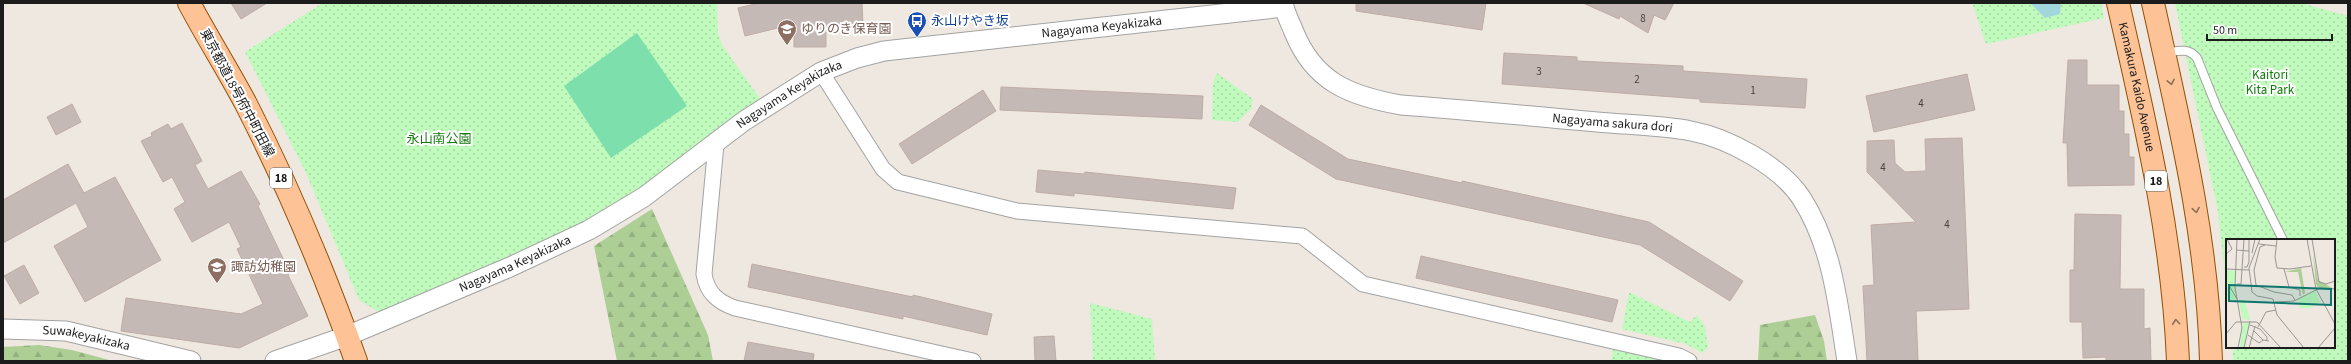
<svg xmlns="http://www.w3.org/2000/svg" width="2351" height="364" viewBox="0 0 2351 364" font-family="'Source Sans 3','Noto Sans JP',sans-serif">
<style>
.forest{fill:url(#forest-firs)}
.park{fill:url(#park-dots)}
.pitch{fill:#7ddfac}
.water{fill:#a1d7dc}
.building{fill:#c5b9b5;stroke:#bfaca4}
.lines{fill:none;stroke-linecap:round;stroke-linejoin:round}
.service-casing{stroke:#a3a3a3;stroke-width:10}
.minor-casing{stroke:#a3a3a3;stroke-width:17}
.tertiary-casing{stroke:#a3a3a3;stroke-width:21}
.primary-casing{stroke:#944f00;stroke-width:24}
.service{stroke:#fff;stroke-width:8}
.minor{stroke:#fff;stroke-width:15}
.tertiary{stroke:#fff;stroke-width:19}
.primary{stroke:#fdc397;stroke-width:22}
.oneway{stroke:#8c705a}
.labels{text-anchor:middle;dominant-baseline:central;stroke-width:4;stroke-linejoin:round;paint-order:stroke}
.number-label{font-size:11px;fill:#464342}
.shield{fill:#fff;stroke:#606060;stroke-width:1}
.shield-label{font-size:12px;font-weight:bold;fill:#1c1c1c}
.transit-label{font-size:13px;fill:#164399;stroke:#fff;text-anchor:start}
.street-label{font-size:13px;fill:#1c1c1c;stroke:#fff}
.education-label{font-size:13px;fill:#785e54;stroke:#fff;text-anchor:start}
.park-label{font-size:13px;fill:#107a0a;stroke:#fff}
.inset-road{fill:none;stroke:#9a9692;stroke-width:1}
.view{fill:#0f766e;fill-opacity:0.15;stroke:#0f766e;stroke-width:2}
.inset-edge{fill:none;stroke:#1c1c1c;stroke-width:2}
</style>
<defs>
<pattern id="forest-firs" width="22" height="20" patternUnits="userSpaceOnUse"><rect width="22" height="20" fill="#adce95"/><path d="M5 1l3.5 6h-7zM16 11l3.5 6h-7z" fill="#94b080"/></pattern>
<pattern id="park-dots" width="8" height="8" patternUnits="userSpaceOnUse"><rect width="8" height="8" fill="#c0fabc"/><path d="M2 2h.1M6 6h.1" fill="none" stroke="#a4d6a1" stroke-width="1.8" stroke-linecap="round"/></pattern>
</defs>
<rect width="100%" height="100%" fill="#eee8e1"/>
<g class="forest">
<polygon points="652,209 708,335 713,361 617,361 594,246"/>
<polygon points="1815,315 1824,341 1827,361 1758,361 1760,325"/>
<polygon points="39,345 72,350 113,361 3,361 3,347"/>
</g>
<g class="park">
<path d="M323 3H717L718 33 722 45 763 103C704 143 646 187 583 222 518 258 447 283 379 312L359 300 307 175 245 52Z"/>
<polygon points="1972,3 2101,3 2104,18 1986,44"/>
<polygon points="2175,3 2301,3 2348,16 2348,361 2233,361 2233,347 2334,347 2334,240 2227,240 2227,293 2218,212"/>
<polygon points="1217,73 1253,99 1251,109 1238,122 1212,120 1213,83"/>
<polygon points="1629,292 1690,322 1697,315 1705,327 1708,347 1702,353 1686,344 1622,329"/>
<polygon points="1090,303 1152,319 1155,361 1093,361"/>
<polygon points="1613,349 1665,361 1611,361"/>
</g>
<polygon class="pitch" points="637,33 687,106 611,158 564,86"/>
<polygon class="water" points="2030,3 2061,3 2060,14 2045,18"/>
<g class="building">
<polygon points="231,3 267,3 241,19"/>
<polygon points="759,3 862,3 863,25 826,27 826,47 794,47 794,24 745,36 738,8"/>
<polygon points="1356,3 1486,3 1482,30 1356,11"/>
<polygon points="1583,3 1674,3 1665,20 1654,15 1648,33 1620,16 1619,19"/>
<polygon points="1504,53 1577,57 1577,61 1683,66 1683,71 1807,79 1805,108 1700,102 1700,99 1502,84"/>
<polygon points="2068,60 2087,60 2087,85 2119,85 2119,111 2124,111 2124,134 2129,134 2129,157 2134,157 2134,185 2068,186 2067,143 2063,143"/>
<polygon points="1967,74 1975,110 1874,132 1866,96"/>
<polygon points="1001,87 1203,96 1202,119 1000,110"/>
<polygon points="983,90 996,111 912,164 899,144"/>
<polygon points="72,104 81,122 56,135 47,117"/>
<polygon points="1261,105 1348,159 1462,183 1462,181 1649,222 1743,281 1730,301 1640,245 1336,179 1249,125"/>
<polygon points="182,123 202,161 195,165 208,189 241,171 260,204 258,206 290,273 288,275 308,316 239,348 121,331 126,298 241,314 263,304 237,249 241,247 229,222 192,242 174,209 185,202 172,177 163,182 141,141 152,136 151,133 168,124 171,129"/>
<polygon points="1962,138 1969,309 1916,311 1918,361 1867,361 1863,286 1874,285 1871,225 1916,222 1867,172 1867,141 1894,140 1895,163 1905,172 1926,171 1925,139"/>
<polygon points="68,164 84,193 115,177 161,260 85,302 54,246 88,227 76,203 3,243 3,200"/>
<polygon points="1038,170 1084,174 1085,172 1236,188 1233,209 1074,193 1074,196 1036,192"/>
<polygon points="2075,214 2121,215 2120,289 2144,289 2144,329 2150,328 2151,361 2106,361 2106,357 2083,358 2082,322 2070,322 2070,270 2074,270"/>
<polygon points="1421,256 1618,300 1612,322 1416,278"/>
<polygon points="752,264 913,297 913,295 992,314 987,335 903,316 903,319 748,287"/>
<polygon points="24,265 39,293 20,304 4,276"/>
<polygon points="1054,336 1056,361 1035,361 1034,337"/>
<polygon points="748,342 814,354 813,361 744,361"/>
</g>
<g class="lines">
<defs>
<path id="service" d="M2165 53C2178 51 2188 47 2197 58L2217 108 2283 240"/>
<g id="minor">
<polyline points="821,72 883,169 898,182 1017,211 1302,236 1363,284 1679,356 1689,361"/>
<path d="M716 144 704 274C707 293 718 302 735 308L973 361"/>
</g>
<g id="tertiary">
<path id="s1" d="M1283 3C1285 13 1290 22 1294 32 1314 82 1350 96 1401 105 1466 110 1532 116 1597 122 1628 125 1660 125 1691 131 1728 138 1781 166 1802 199 1833 248 1838 305 1847 361"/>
<path id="s2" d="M3 329 66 331 191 361"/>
<path id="s3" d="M275 361 347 336 510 267 589 230 644 197 744 121 821 72 857 58 884 51 1284 7"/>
</g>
<g id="primary">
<path d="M189 3C207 37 228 70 246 104 288 186 325 274 356 361"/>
<path id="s4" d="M2118 3C2145 121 2173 239 2178 361"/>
<path d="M2153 3C2179 121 2208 239 2211 361"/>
</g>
</defs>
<use href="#service" class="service-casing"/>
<use href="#minor" class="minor-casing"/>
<use href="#tertiary" class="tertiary-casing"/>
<use href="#primary" class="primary-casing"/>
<use href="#service" class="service"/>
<use href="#minor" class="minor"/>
<use href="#tertiary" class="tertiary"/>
<use href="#primary" class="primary"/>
</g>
<defs><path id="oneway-chevron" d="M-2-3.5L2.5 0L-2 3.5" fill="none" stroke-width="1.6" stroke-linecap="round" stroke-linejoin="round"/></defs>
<g class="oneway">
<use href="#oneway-chevron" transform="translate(2171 82) rotate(78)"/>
<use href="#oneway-chevron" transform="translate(2196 210) rotate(81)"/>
<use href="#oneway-chevron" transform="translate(2176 322) rotate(-95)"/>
</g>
<defs>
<symbol id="bus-pin" viewBox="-11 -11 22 30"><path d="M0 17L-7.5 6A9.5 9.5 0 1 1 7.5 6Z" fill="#1a4fb4" stroke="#fff"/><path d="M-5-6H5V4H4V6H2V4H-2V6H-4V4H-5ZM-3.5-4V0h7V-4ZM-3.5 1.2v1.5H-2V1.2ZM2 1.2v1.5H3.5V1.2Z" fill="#fff"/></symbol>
<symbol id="school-pin" viewBox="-11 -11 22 30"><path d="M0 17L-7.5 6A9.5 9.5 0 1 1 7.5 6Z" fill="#8d6e63" stroke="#fff"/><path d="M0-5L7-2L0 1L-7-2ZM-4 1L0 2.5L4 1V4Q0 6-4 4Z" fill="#fff"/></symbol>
</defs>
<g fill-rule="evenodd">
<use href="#bus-pin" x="906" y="10" width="22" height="30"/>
<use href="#school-pin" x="776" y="18" width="22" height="30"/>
<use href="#school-pin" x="206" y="256" width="22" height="30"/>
</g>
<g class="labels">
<g class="number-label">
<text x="1643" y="18">8</text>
<text x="1539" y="71">3</text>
<text x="1637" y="79">2</text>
<text x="1753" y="90">1</text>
<text x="1921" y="103">4</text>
<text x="1883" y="167">4</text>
<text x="1947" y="224">4</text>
</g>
<g class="shield">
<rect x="270" y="168" width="22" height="20" rx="3"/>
<rect x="2145" y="171" width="22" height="20" rx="3"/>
</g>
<g class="shield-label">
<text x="281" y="178">18</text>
<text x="2156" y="181">18</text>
</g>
<g class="transit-label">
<text x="931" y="21">永山けやき坂</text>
</g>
<g class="street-label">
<text stroke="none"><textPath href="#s3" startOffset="907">Nagayama Keyakizaka</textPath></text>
<text stroke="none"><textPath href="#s4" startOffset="86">Kamakura Kaido Avenue</textPath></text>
<text transform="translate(237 93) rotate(62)">東京都道18号府中町田線</text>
<text stroke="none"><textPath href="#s3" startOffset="583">Nagayama Keyakizaka</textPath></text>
<text stroke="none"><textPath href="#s1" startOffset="380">Nagayama sakura dori</textPath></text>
<text stroke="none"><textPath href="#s3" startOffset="259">Nagayama Keyakizaka</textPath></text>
<text stroke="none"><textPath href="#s2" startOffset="84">Suwakeyakizaka</textPath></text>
</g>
<g class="education-label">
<text x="801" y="29">ゆりのき保育園</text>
<text x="231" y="267">諏訪幼稚園</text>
</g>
<g class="park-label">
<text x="2270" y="75">Kaitori<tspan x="2270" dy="15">Kita Park</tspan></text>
<text x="439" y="139">永山南公園</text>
</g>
</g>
<g transform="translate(2226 239)">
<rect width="109" height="109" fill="#eee8e1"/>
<path d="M87 15 92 41 108 50 92 49 90 45ZM75 29 79 54 77 56 72 33H59Z" fill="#adce95"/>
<path d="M0 31 9 32 10 62 0 60ZM89 51 94 63 84 69H74L72 60ZM18 61 23 76 24 81 17 80 13 62ZM24 83 18 109H14L17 84Z" fill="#c0fabc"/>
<path class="inset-road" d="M11 0 9 48 16 89 12 109M34 0 23 29 26 53 31 57 47 60 51 76 78 109M51 0 49 18 51 29 64 30 85 27M81 0 90 50 109 85M86 0 93 43 100 45 109 42M33 5 50 7M39 6 34 8 28 31 30 46 48 53 66 56 69 61M10 11 23 12M26 14 29 0M0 15 6 10 1 0M18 28H21L23 23V0M0 30 23 31M58 30 63 48 74 51V57M11 45H15L18 0M4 48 11 60M49 63 68 62 94 49 109 50M24 86 34 90 41 98V101M32 88 40 73 50 71M28 92 37 101 43 102M0 95 10 83H31L55 109M22 96 33 104 37 101M18 109 24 82M23 109 29 87M92 109 109 89"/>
<path class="view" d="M3 46 105 50V66L3 62Z"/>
<rect width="109" height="109" class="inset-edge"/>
</g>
<rect width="2351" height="364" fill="none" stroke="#1c1c1c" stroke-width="8"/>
<path d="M2207 34v6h125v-6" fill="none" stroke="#1c1c1c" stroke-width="2"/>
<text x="2213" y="34" font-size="12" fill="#1c1c1c" stroke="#ffffff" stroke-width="3" paint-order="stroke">50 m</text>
</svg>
